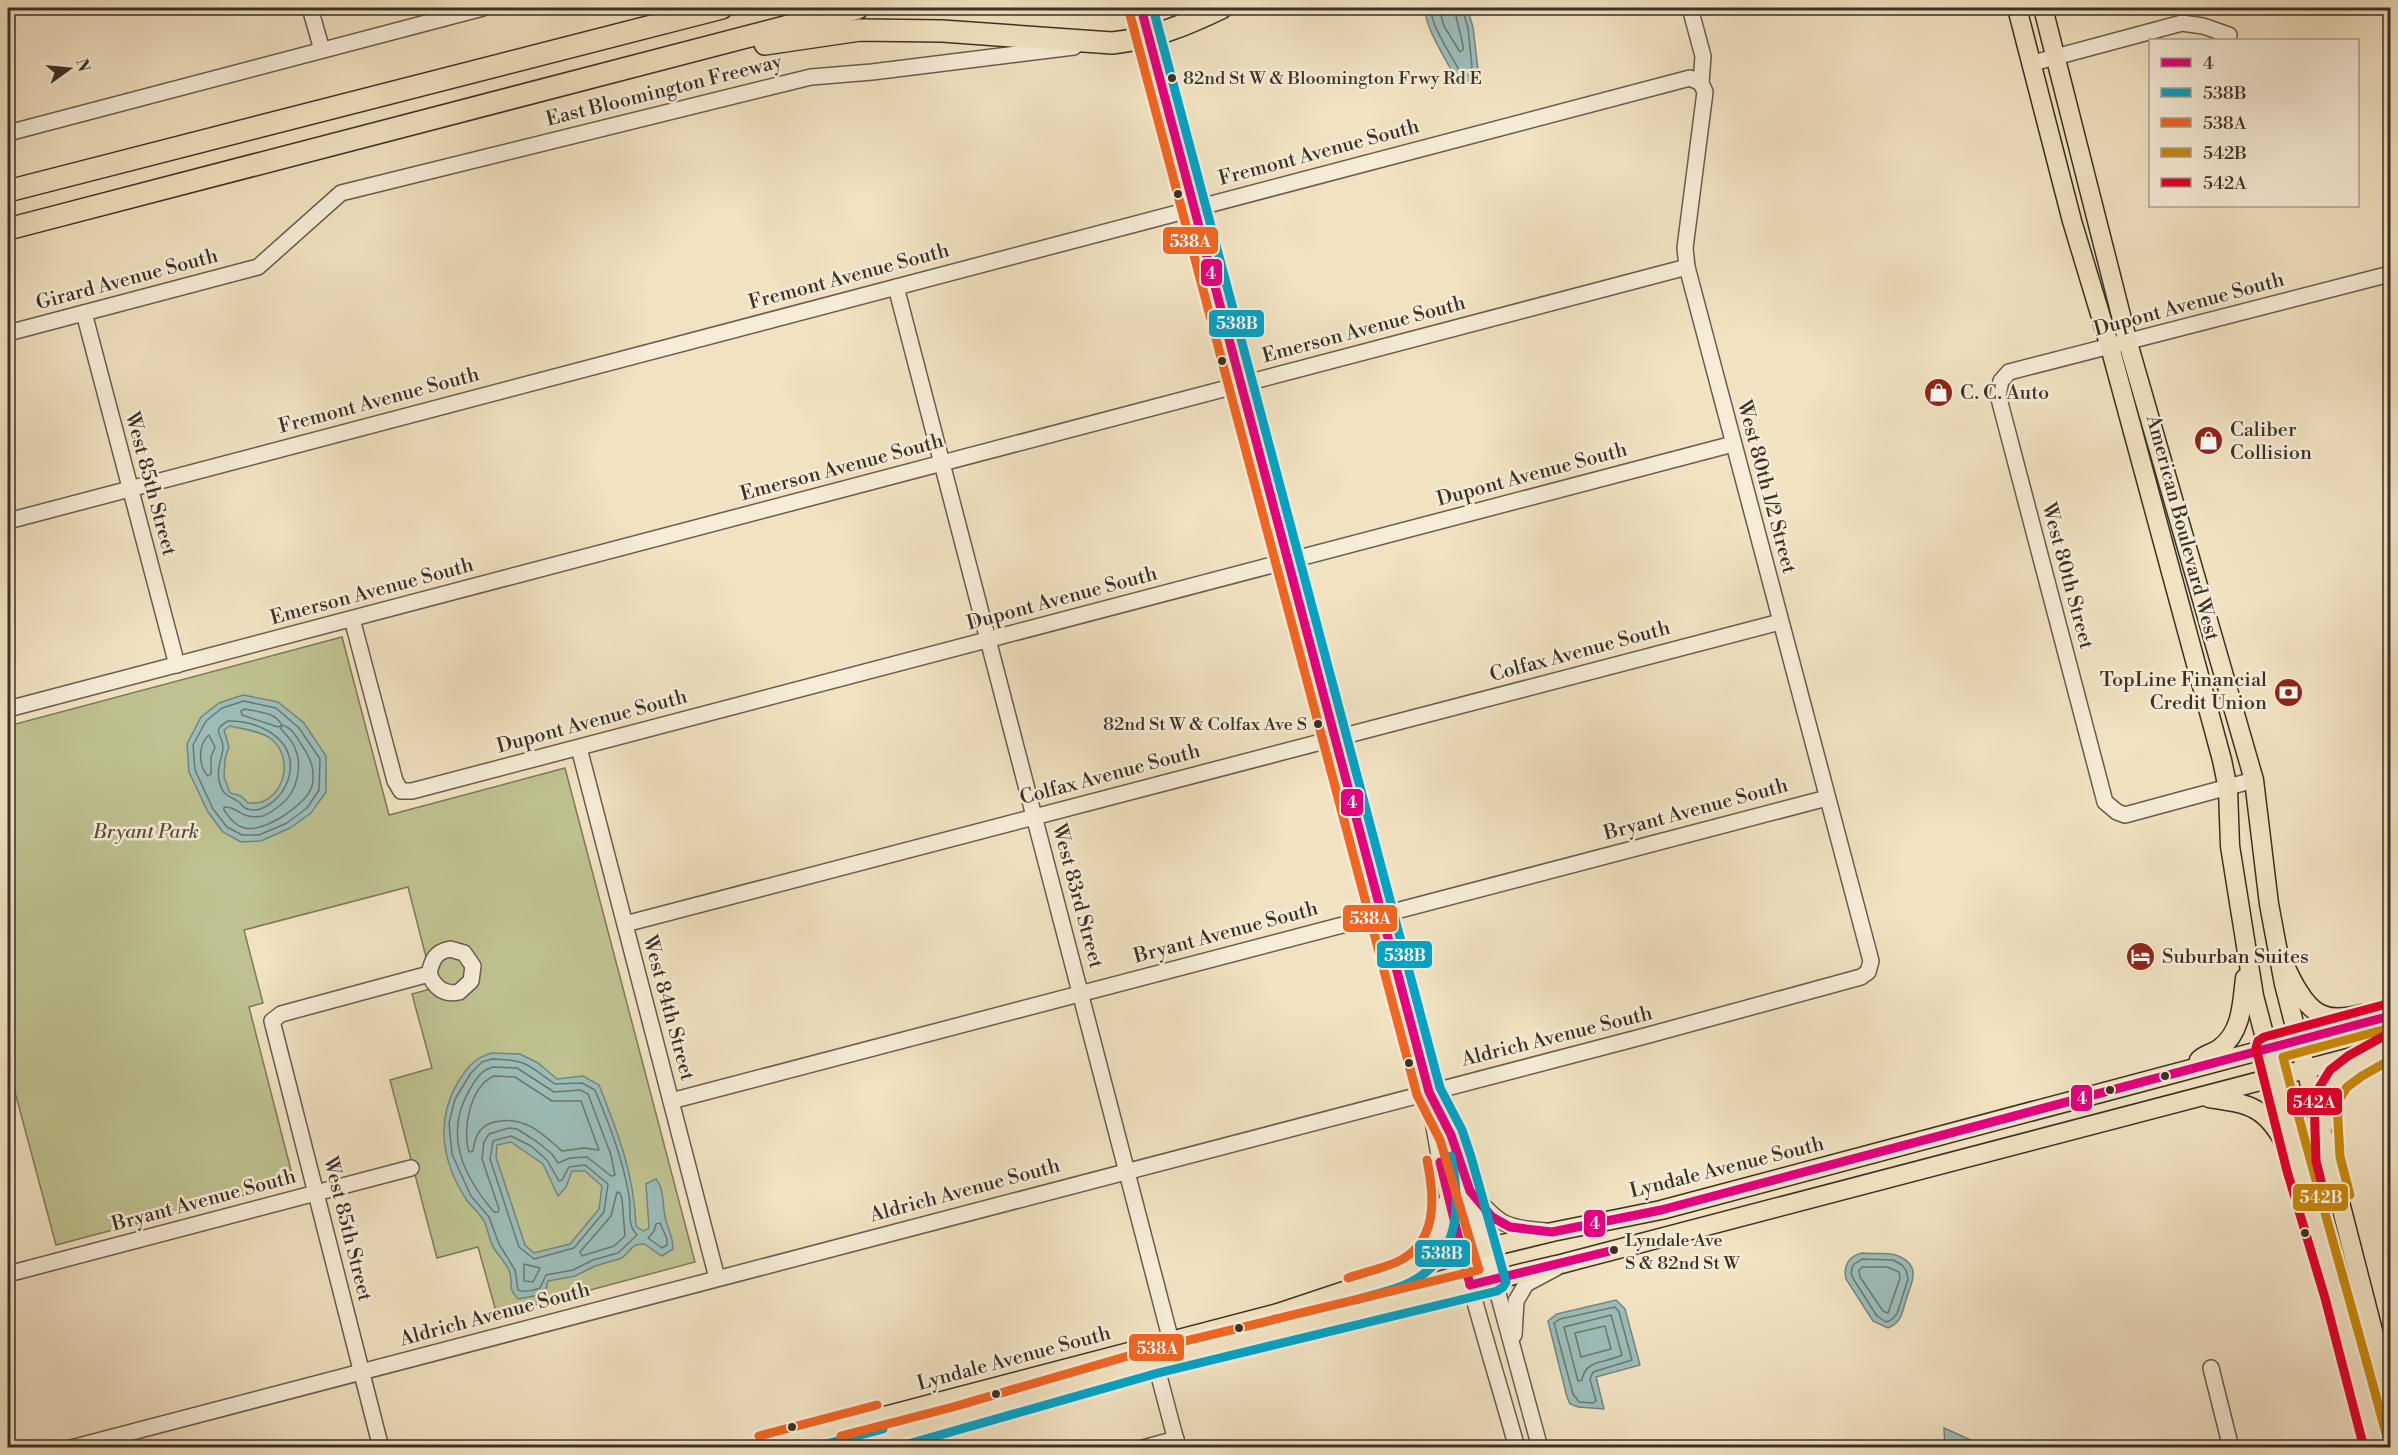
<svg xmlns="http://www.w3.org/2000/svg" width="2398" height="1455" viewBox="0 0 2398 1455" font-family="'Libre Bodoni',serif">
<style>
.green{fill:#bfc290;stroke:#7d7a5b;stroke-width:1.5}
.water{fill:#9cbdb9;stroke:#75857e;stroke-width:1.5;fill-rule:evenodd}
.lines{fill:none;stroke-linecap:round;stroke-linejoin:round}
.shore{stroke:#6c7770;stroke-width:1.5}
.minor-casing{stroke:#685d4d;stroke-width:18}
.major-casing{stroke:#3b3126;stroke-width:21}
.highway-casing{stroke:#3b3126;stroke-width:24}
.minor{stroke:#f6ecd7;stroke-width:15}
.major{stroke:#f1e2c1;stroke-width:18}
.highway{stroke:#f1e2c1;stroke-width:21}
.bus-1-casing{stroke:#f6ecd7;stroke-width:14}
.bus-2-casing{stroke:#f6ecd7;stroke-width:14}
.bus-3-casing{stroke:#f6ecd7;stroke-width:14}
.bus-4-casing{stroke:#f6ecd7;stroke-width:14}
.bus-5-casing{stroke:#f6ecd7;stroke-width:14}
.bus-1{stroke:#e5007d;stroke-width:9}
.bus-2{stroke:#03a3c6;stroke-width:9}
.bus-3{stroke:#f26522;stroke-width:9}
.bus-4{stroke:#c8890a;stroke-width:9}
.bus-5{stroke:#e4002b;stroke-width:9}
.bus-dot{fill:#3b3126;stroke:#f6ecd7;stroke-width:2}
.labels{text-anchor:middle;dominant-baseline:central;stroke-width:5;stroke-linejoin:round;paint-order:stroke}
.bus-label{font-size:18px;fill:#3b3126;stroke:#f6ecd7;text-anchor:start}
.street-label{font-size:20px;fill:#3b3126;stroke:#f6ecd7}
.poi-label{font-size:20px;fill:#3b3126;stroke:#f6ecd7;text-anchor:start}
.park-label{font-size:20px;font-style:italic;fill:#554e3b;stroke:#f6ecd7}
.line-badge{stroke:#f6ecd7;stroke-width:2}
.badge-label{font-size:16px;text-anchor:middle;font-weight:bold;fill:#fff}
</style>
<rect width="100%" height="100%" fill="#f1e2c1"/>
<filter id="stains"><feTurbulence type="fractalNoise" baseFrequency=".00333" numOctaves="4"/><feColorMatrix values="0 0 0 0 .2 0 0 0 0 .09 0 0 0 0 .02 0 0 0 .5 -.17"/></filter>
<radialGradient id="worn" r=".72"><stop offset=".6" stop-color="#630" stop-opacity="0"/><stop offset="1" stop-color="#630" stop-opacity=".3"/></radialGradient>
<polygon class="green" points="342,637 389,815 565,768 695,1262 497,1315 478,1247 437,1258 390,1080 432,1068 412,994 434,988 408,887 244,930 263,1003 249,1007 294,1182 56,1245 8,1066 8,726"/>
<g class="water">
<path d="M1426 8H1467L1473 27 1478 70 1469 83 1456 78C1448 63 1422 23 1426 8Z"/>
<path d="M243 695 278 702 304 723 326 756V792L311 813 290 828 261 841 241 842 223 832 208 812 189 772 187 744 201 717 219 703ZM230 726C242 729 261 731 271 739 292 755 287 792 262 802 258 803 252 803 248 803L241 796 230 793 224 777 225 759 229 747 224 730Z"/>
<path d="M492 1053 520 1054 538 1063 557 1079 583 1076 599 1085C618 1133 634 1173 636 1226L643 1231 649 1228 646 1184 656 1179C665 1190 662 1207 666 1221 669 1231 673 1237 673 1249L662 1256 644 1244 635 1245 622 1258 595 1266 575 1276 548 1281 545 1294 518 1299C506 1287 514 1282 509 1270 505 1262 498 1255 493 1247 489 1239 488 1229 484 1221 480 1213 471 1207 466 1199 442 1162 435 1121 458 1082 467 1068 475 1057 492 1053ZM511 1142 543 1164 558 1196 566 1187 572 1171H585L602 1186 599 1209 570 1244 534 1253 525 1245 496 1157 497 1145Z"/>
<path d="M1862 1253C1876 1255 1892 1250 1904 1259 1920 1269 1911 1284 1907 1297 1902 1311 1903 1322 1888 1328L1873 1321 1846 1279C1843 1266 1849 1256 1862 1253Z"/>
<polygon points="1616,1300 1625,1309 1640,1365 1596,1377 1604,1409 1578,1407 1570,1404 1567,1397 1548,1321 1557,1314"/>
<polygon points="1944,1428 1986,1447 1945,1447"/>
</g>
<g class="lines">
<g class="shore">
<path d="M1431 8C1430 25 1452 56 1460 72L1466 75 1472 67 1468 28 1462 8"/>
<polyline points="1439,8 1444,26 1460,52 1463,50 1463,45 1454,8"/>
<polygon points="244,701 276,708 299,728 320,759 319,790 307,808 287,823 259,835 242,835 227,827 213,809 195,770 193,745 206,721 222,708"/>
<path d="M245 709C259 712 275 712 282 725L278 727 242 715 241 711Z"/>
<path d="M228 721C264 720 304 745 286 785 280 798 261 816 245 808 243 807 241 804 239 802 227 794 223 797 219 780 216 768 222 759 223 748 224 734 209 732 228 721Z"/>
<path d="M282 725C291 727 296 736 301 744 310 757 316 770 312 786 307 805 263 833 245 828 235 826 229 817 224 810V807C239 806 239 820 263 816 269 814 274 810 279 806 298 793 304 764 293 744 290 738 285 734 281 729Z"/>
<path d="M209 735 215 747 211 757V774L208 776C198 766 198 744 209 735Z"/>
<path d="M492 1059C529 1060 527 1065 555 1084L582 1083 595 1090C609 1124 623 1159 629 1196 632 1212 626 1223 637 1235L618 1253 593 1260 573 1270 546 1275 540 1288C535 1290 522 1293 518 1290L515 1270 499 1244 489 1217 471 1196 452 1154 449 1123 455 1099 471 1073 482 1062Z"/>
<path d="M493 1067 517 1068 554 1092 580 1090 588 1094 611 1155 615 1175 611 1176 587 1157 570 1158 558 1163 552 1154 536 1141 517 1129 509 1128 489 1134 484 1142 482 1159 499 1209 498 1212H494C463 1176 443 1134 470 1089 476 1079 481 1070 493 1067Z"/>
<path d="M494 1076 515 1077 552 1101H581L599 1150 584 1148 562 1151C541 1132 523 1115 494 1122 479 1126 475 1137 473 1151L469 1152C462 1130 470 1086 494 1076Z"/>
<polygon points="511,1136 531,1146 547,1160 559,1181 562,1180 569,1167 585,1165 608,1184 604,1212 574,1248 534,1259 519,1247 490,1159 493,1141"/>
<polygon points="617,1192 620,1193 622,1199 625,1236 614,1246 582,1256 580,1252 611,1216"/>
<polygon points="660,1223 667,1239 667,1245 662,1248 648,1238 654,1231 656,1224"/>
<polygon points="1862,1259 1893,1260 1902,1265 1906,1270 1908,1279 1897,1314 1891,1320 1886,1322 1877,1316 1854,1280 1851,1273 1853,1265"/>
<polygon points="524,1264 540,1268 533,1282 524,1281"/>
<polygon points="1862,1267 1887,1267 1899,1272 1900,1278 1888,1313 1883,1311 1860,1277 1859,1270"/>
<polygon points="1615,1307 1619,1312 1632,1360 1593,1372 1590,1379 1596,1401 1593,1403 1579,1402 1573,1394 1554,1323 1560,1319"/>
<path d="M1611 1315 1622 1355C1607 1363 1585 1359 1582 1380L1578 1381 1564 1327Z"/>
<polygon points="1605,1326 1611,1349 1581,1357 1575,1333"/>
</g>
<defs>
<g id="minor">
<polyline points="310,8 322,50"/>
<path d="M1141 8 1429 1092C1444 1213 1484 1330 1517 1448"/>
<polyline points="2033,63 2182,23 2203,26 2229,35"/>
<polyline points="8,133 483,8"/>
<polyline points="896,287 1171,1341"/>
<polyline points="84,313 177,665"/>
<polyline points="8,333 258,267 341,193 811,77 872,72 1074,47"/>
<polyline points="8,521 1690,78 1701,83"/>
<polyline points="352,619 395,781 401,791 412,791 1733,444"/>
<polyline points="8,709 1687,267"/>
<polyline points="579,748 717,1278"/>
<polyline points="2254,780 2125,815 2117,812 2105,802 1998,395 2001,381 2009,372 2390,274"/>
<polyline points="625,924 1780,622"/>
<polyline points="671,1101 1827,798"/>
<polyline points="1434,1102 1451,1135 1470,1191 1540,1448"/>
<path d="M1475 1196C1501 1227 1507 1227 1546 1231"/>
<path d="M1409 1268C1435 1247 1442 1236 1445 1203"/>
<polyline points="8,1274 411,1168"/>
<polyline points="1514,1335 1516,1301 1526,1284 1556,1268"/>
<polyline points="1155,1361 1178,1448"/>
<polyline points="2211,1368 2231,1448"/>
<polyline points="71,1448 1645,1036 1861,977 1868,972 1871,961 1687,267 1685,248 1705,92 1701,83 1703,56 1690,8"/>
<path d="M381 1448 272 1021 281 1014 429 974C435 988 444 995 459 992L471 981 473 966 464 953 450 949C435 952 432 960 429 974"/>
<polyline points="1143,1448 1176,1439"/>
</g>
<g id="major">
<polyline points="2017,8 2072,221 2110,347 2222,760 2228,789 2230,846 2254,996 2299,1168 2337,1295 2377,1448"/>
<polyline points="2043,8 2128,343 2254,780 2269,904 2284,984 2390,1397"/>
<path d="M2287 970C2294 985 2306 1009 2323 1015 2335 1020 2350 1017 2362 1014"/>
<path d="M2199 1060C2205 1054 2214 1053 2220 1048 2242 1032 2242 1003 2245 978"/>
<path d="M2209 1098C2251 1104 2266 1107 2287 1147"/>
<polyline points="2326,1122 2325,1100 2338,1079 2368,1058"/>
<polyline points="762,1448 1278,1313 1407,1270 1462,1254 1552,1232 1661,1210 2390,1016"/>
<path d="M844 1448C948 1421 1051 1389 1155 1361 1233 1340 1311 1322 1389 1306 1447 1294 1504 1276 1561 1264L2390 1047"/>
</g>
<g id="highway">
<path d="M765 44 860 30 942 31 1112 43C1151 39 1186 25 1221 8"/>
<polyline points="8,191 722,8"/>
<polyline points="8,229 858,8"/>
</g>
</defs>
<use href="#minor" class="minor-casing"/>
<use href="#major" class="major-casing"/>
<use href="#highway" class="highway-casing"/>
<use href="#minor" class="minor"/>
<use href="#major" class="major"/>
<use href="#highway" class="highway"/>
<defs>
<g id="bus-1">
<polyline points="1141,8 1429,1092 1451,1135 1470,1191 1492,1217 1510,1227 1552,1232 1661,1210 2390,1016"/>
<polyline points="1440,1162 1470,1285"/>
<polyline points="1470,1285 1614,1250"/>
</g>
<g id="bus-2">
<path d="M1356 1300C1374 1294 1392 1291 1409 1283 1461 1257 1461 1204 1451 1156"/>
<polyline points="811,1448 883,1429"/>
<polyline points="894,1448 1158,1373 1497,1291 1503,1287 1506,1282 1471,1157 1462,1130 1440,1088 1153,8"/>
</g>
<g id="bus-3">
<path d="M1348 1278C1364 1272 1381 1269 1397 1262 1438 1243 1435 1198 1427 1160"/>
<polyline points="759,1436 877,1405"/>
<polyline points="841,1436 953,1407 1152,1349 1479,1270 1440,1140 1417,1095 1129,11"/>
</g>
<g id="bus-4">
<polyline points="2350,1195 2340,1157 2337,1103 2347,1087 2362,1076 2390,1060"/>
<path d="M2389 1445C2355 1315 2316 1187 2283 1057L2390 1028"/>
</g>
<g id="bus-5">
<polyline points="2326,1201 2316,1161 2314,1096 2330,1070 2348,1056 2384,1036"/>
<polyline points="2364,1448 2325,1298 2287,1171 2256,1048 2258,1041 2264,1037 2387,1004"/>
</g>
</defs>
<use href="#bus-1" class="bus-1-casing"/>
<use href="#bus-2" class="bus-2-casing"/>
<use href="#bus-3" class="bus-3-casing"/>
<use href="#bus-4" class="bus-4-casing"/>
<use href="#bus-5" class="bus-5-casing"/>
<use href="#bus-1" class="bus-1"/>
<use href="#bus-2" class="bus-2"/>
<use href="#bus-3" class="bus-3"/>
<use href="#bus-4" class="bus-4"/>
<use href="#bus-5" class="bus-5"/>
</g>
<defs>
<symbol id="shop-disc" viewBox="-11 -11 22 22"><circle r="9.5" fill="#8f2418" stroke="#f6ecd7"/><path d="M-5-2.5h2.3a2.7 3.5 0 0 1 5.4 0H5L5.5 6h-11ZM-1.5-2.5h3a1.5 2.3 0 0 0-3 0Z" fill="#fff"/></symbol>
<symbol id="bank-disc" viewBox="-11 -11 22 22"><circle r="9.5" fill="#8f2418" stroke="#f6ecd7"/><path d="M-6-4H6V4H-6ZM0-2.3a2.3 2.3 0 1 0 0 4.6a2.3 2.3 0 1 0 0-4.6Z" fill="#fff"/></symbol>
<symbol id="hotel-disc" viewBox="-11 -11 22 22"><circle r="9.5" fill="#8f2418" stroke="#f6ecd7"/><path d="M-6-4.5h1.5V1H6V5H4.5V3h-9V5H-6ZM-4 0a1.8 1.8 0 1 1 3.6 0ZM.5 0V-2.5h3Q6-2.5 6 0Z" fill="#fff"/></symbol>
</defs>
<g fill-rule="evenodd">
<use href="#shop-disc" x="1922" y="376" width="33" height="33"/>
<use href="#shop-disc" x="2192" y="424" width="33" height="33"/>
<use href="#bank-disc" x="2272" y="676" width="33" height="33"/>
<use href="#hotel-disc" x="2124" y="940" width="33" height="33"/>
</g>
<g class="bus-dot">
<circle cx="1172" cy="78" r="5"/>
<circle cx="1178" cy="194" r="5"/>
<circle cx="1222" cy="361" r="5"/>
<circle cx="1318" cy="724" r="5"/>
<circle cx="1409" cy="1063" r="5"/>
<circle cx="2165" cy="1076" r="5"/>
<circle cx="2110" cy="1090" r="5"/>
<circle cx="2305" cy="1233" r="5"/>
<circle cx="1614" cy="1250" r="5"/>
<circle cx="1239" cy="1328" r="5"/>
<circle cx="996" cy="1394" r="5"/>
<circle cx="792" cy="1427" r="5"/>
</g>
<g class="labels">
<g class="bus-label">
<text x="1183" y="78">82nd St W &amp; Bloomington Frwy Rd E</text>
<text x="1307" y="724" text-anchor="end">82nd St W &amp; Colfax Ave S</text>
<text x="1625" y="1240">Lyndale Ave<tspan x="1625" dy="23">S &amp; 82nd St W</tspan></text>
</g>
<g class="street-label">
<text transform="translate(664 91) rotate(-14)">East Bloomington Freeway</text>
<text transform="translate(1319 153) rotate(-15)">Fremont Avenue South</text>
<text transform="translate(849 277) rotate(-15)">Fremont Avenue South</text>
<text transform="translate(127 280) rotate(-15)">Girard Avenue South</text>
<text transform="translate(2189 305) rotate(-15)">Dupont Avenue South</text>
<text transform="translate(1364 330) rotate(-15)">Emerson Avenue South</text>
<text transform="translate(379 401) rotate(-15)">Fremont Avenue South</text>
<text transform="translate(842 468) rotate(-15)">Emerson Avenue South</text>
<text transform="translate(1532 475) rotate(-15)">Dupont Avenue South</text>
<text transform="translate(150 484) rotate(75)">West 85th Street</text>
<text transform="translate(1766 487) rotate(75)">West 80th 1/2 Street</text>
<text transform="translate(2182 528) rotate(75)">American Boulevard West</text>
<text transform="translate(2067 576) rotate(75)">West 80th Street</text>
<text transform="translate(372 592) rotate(-15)">Emerson Avenue South</text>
<text transform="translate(1062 599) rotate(-15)">Dupont Avenue South</text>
<text transform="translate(1580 652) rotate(-15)">Colfax Avenue South</text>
<text transform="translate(592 722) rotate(-15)">Dupont Avenue South</text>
<text transform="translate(1110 775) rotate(-15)">Colfax Avenue South</text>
<text transform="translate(1696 810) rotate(-15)">Bryant Avenue South</text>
<text transform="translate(1077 896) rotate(75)">West 83rd Street</text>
<text transform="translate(1226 933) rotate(-15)">Bryant Avenue South</text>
<text transform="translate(668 1008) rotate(75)">West 84th Street</text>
<text transform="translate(1557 1037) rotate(-14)">Aldrich Avenue South</text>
<text transform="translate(1727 1168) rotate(-14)">Lyndale Avenue South</text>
<text transform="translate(965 1191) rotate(-15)">Aldrich Avenue South</text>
<text transform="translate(204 1201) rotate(-15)">Bryant Avenue South</text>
<text transform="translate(347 1229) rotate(76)">West 85th Street</text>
<text transform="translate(495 1315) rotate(-15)">Aldrich Avenue South</text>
<text transform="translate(1014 1359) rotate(-15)">Lyndale Avenue South</text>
</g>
<g class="poi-label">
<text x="1960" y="393">C. C. Auto</text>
<text x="2230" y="430">Caliber<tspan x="2230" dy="23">Collision</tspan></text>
<text x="2267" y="680" text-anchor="end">TopLine Financial<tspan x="2267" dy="23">Credit Union</tspan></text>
<text x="2162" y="957">Suburban Suites</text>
</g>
<g class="park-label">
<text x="146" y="832">Bryant Park</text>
</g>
</g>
<g class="line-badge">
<rect x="1162" y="226" width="57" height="29" rx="6" fill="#f26522"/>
<rect x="1200" y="258" width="23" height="29" rx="6" fill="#e5007d"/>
<rect x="1208" y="309" width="57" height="29" rx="6" fill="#03a3c6"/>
<rect x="1340" y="788" width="24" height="29" rx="6" fill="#e5007d"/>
<rect x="1342" y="904" width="56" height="29" rx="6" fill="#f26522"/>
<rect x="1376" y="940" width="57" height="29" rx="6" fill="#03a3c6"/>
<rect x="2070" y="1084" width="23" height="28" rx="6" fill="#e5007d"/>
<rect x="2286" y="1087" width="57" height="29" rx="6" fill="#e4002b"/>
<rect x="2292" y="1183" width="57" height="29" rx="6" fill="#c8890a"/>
<rect x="1583" y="1209" width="23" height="29" rx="6" fill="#e5007d"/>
<rect x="1414" y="1239" width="57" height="29" rx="6" fill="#03a3c6"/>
<rect x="1128" y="1333" width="57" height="29" rx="6" fill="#f26522"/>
</g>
<g class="badge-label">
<text x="1190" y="247">538A</text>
<text x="1211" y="279">4</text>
<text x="1237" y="329">538B</text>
<text x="1352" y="808">4</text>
<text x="1370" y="924">538A</text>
<text x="1405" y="961">538B</text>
<text x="2082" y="1104">4</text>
<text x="2314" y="1108">542A</text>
<text x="2321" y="1203">542B</text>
<text x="1595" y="1229">4</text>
<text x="1442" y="1259">538B</text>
<text x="1157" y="1354">538A</text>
</g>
<rect width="2398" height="1455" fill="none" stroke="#f1e2c1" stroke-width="30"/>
<rect x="9" y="9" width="2380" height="1437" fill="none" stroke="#3b3126" stroke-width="3"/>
<rect x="15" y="15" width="2368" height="1425" fill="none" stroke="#3b3126" stroke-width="1.5"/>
<rect x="2149" y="39" width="210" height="168" fill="#f6ecd7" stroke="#aba190" stroke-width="1.5"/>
<rect x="2161" y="58" width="30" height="9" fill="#e5007d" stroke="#aba190" stroke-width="1.5"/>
<text x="2203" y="69" font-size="18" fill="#3b3126">4</text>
<rect x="2161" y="88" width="30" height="9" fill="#03a3c6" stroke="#aba190" stroke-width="1.5"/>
<text x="2203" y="99" font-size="18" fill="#3b3126">538B</text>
<rect x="2161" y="118" width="30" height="9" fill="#f26522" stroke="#aba190" stroke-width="1.5"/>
<text x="2203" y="129" font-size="18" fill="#3b3126">538A</text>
<rect x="2161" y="148" width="30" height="9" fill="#c8890a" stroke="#aba190" stroke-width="1.5"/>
<text x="2203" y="159" font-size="18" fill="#3b3126">542B</text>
<rect x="2161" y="178" width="30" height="9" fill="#e4002b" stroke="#aba190" stroke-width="1.5"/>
<text x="2203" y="189" font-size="18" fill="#3b3126">542A</text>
<g transform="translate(69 69) rotate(75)" stroke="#f6ecd7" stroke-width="4.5" paint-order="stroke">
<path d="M0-4.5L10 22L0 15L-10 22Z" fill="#3b3126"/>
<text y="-9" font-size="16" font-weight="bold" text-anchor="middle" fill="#3b3126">N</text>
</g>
<rect width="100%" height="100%" filter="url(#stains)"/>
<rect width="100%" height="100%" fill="url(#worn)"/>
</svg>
